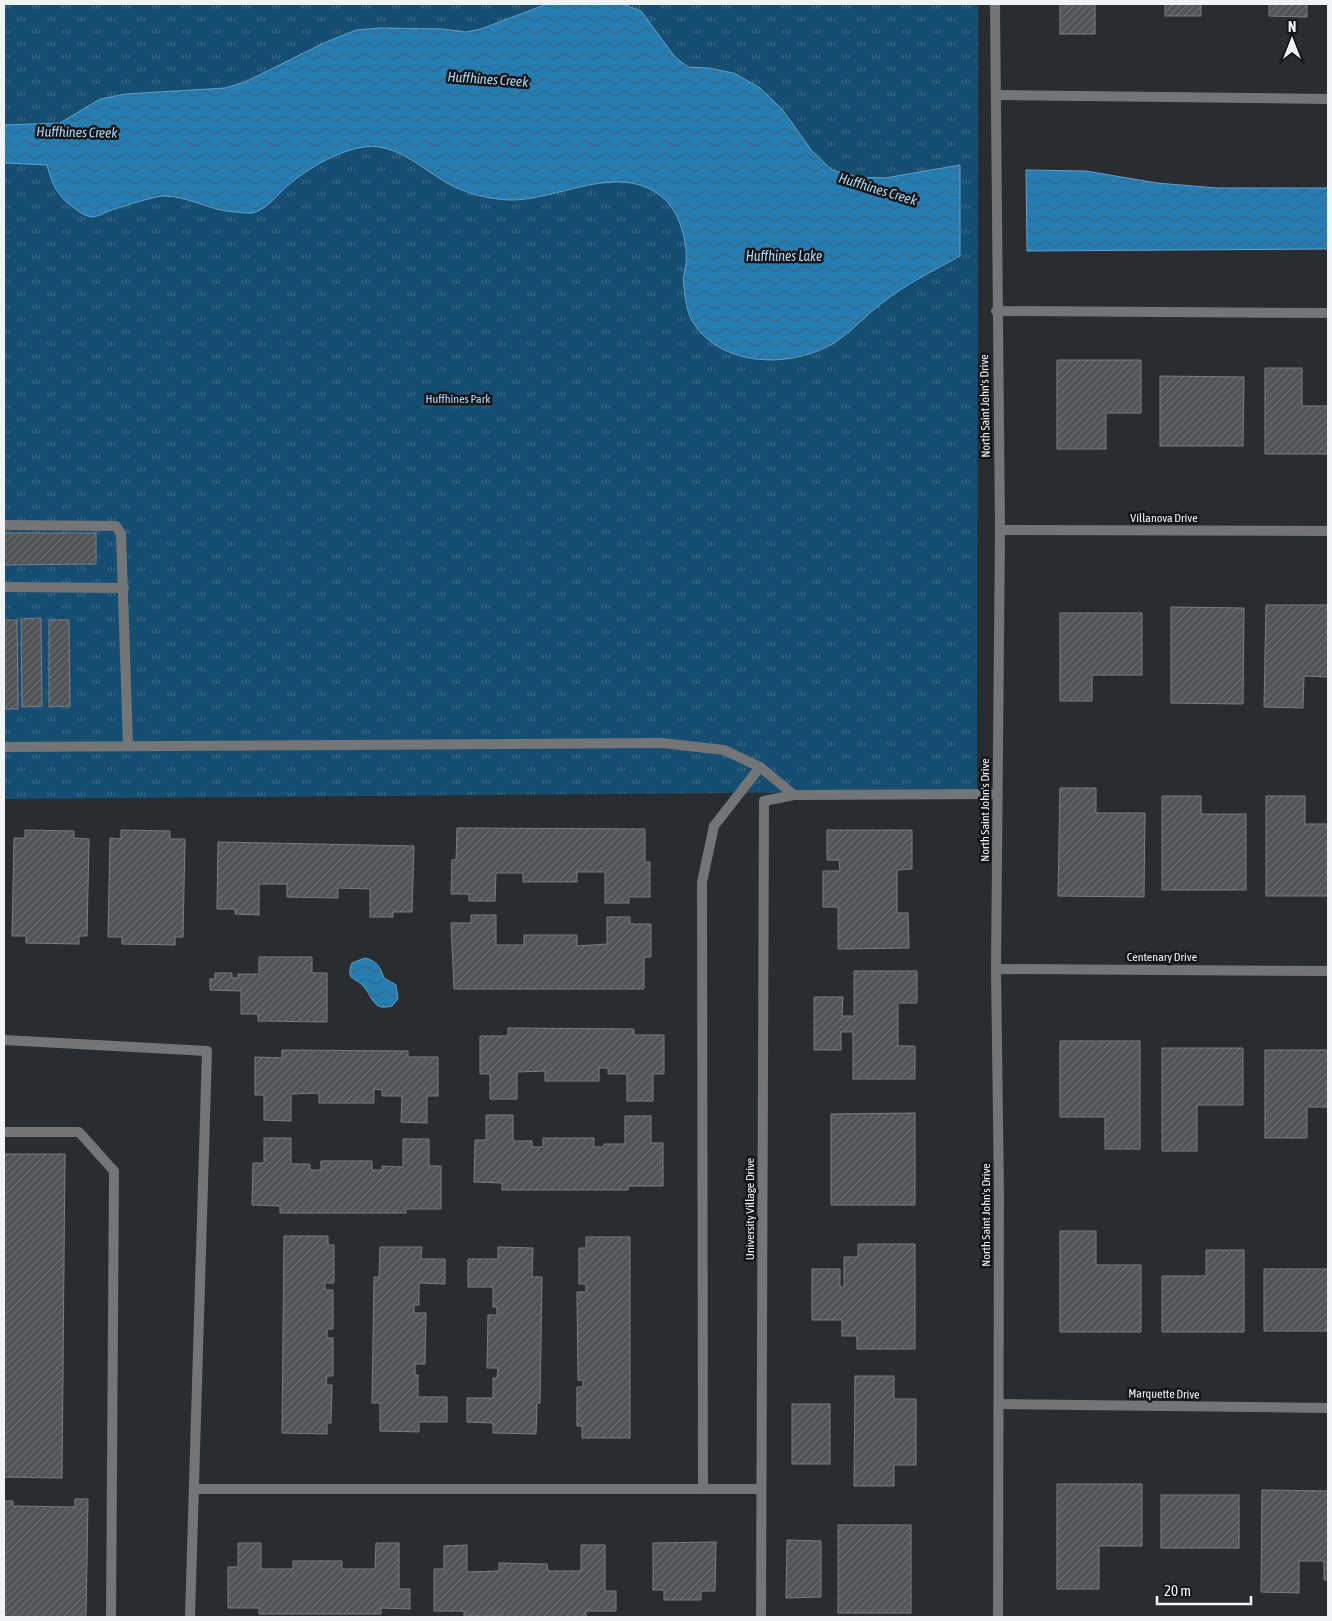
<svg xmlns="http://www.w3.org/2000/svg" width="1332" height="1621" viewBox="0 0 1332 1621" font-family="'Asap Condensed',sans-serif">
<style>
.park{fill:url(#park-tufts)}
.water{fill:url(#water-waves);stroke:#63a1c6}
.building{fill:url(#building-hatch);stroke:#7a7f83}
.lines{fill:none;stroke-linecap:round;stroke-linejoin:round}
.lane{stroke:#737577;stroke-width:10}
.street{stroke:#737577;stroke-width:10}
.labels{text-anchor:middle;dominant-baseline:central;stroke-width:5;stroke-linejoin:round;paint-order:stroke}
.park-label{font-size:12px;fill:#b2d9f7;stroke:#131517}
.street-label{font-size:12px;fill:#f1f4f6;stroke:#131517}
.water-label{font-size:14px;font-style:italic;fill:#afd6f3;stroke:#131517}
</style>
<defs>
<pattern id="park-tufts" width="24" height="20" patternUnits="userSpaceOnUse" patternTransform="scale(1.25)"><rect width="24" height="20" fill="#164e71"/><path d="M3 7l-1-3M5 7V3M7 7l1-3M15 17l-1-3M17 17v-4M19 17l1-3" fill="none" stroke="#386886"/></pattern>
<pattern id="water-waves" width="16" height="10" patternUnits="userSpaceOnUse" patternTransform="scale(1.25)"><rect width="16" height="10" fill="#267db2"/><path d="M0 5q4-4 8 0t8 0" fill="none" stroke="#356683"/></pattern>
<pattern id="building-hatch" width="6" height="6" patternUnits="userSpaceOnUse" patternTransform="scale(1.25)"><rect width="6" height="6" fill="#4f5357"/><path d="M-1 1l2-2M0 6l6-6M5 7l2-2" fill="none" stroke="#696c70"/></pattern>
</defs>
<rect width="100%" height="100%" fill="#292d31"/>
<polygon class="park" points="4,4 978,4 977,791 4,799"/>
<g class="water">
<path d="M547 4H622L641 11 675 57 688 67 707 68 734 73 760 88 782 109 812 151 832 170 857 177 885 178 960 165V256C933 271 906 284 882 303 866 315 851 332 834 343 792 368 724 368 694 324 687 314 685 298 684 286 682 278 685 272 686 264 688 243 680 211 662 197 618 161 558 201 509 200 489 199 467 194 449 184 427 172 405 151 379 147 350 142 303 170 283 190 274 199 265 210 252 213 247 214 240 212 235 212 211 211 185 195 163 196 156 196 117 208 109 211 104 213 97 217 93 217 86 217 78 211 73 207 57 196 52 184 47 165L4 163V125L60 123 100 99 126 94 225 88 245 82 326 42 356 30 380 28 442 29 466 32 481 29Z"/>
<polygon points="1026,170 1086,171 1157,183 1217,188 1328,188 1328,249 1027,251"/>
<path d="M365 958C377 961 380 967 384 978L396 985 398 999 392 1006C373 1011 374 999 364 987 356 977 345 981 352 963Z"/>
</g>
<g class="building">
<rect x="1060" y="4" width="35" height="30"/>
<rect x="1165" y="4" width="36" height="12"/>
<polygon points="1269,4 1307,4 1307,17 1269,16"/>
<polygon points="1057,360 1141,360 1141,413 1106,413 1106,449 1057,449"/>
<polygon points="1265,368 1302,368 1302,406 1328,406 1328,454 1265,454"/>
<polygon points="1160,376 1244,377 1243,446 1160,446"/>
<polygon points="4,533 96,533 96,564 4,565"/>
<polygon points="1266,605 1328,605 1328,677 1304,676 1303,708 1264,707"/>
<polygon points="1171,607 1244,608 1243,704 1171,703"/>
<polygon points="1060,613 1142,613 1142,675 1092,675 1092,701 1060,701"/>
<polygon points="41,618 42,706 22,707 21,619"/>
<polygon points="4,620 17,620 18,709 4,709"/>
<polygon points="49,620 69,620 70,706 49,707"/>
<polygon points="1060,788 1096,788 1096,813 1145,813 1144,897 1058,896"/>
<polygon points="1162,796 1201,796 1201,814 1246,814 1246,890 1162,890"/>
<polygon points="1266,796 1305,796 1305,824 1328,824 1328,896 1266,896"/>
<polygon points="457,828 645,829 645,862 650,862 650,897 629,897 629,903 605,903 605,872 577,872 577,882 523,882 523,873 496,873 495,901 469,901 469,894 451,894 452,860 456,860"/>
<polygon points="25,830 74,831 74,838 89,839 87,936 79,936 79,944 26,943 26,936 12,936 14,838 25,838"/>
<polygon points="121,830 170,831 170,839 185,839 183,937 175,937 175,945 122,944 122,937 108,937 110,838 121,839"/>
<polygon points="827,830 912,830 912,869 897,870 897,913 908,913 909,948 838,949 838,907 823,907 823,871 840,871 839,860 827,860"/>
<polygon points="218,842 414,846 412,912 393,912 393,917 370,917 370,889 338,888 338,898 287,897 287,884 259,884 259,915 235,914 235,909 217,909"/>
<polygon points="471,915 496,915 496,945 524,945 524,935 577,935 577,946 607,944 607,917 630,917 630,924 651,924 651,957 644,957 644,989 454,989 451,923 471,923"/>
<polygon points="259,957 312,957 312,973 327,973 327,1022 258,1021 258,1014 241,1014 241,991 210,990 210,979 215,979 215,973 232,973 232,978 238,978 238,974 259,974"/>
<polygon points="854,971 917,971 917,1003 898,1003 898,1046 915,1046 915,1079 853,1079 853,1032 841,1032 841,1050 814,1050 814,997 843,997 842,1016 854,1016"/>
<polygon points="508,1028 634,1029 634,1035 664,1035 664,1074 653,1074 653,1101 627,1101 627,1074 608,1074 608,1068 599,1068 599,1081 545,1081 545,1071 517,1072 517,1099 490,1099 490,1074 480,1074 480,1036 508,1036"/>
<polygon points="1060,1041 1140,1041 1140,1149 1105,1149 1105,1117 1060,1117"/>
<polygon points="1162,1048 1243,1048 1243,1105 1197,1105 1197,1151 1162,1151"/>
<polygon points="282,1050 408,1051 408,1057 438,1057 438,1096 427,1096 427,1123 401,1122 402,1096 382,1096 382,1090 374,1089 374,1103 319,1103 319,1093 291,1094 291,1121 264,1120 264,1095 255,1095 255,1057 282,1058"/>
<polygon points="1265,1050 1328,1050 1328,1107 1307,1107 1307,1138 1265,1138"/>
<polygon points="915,1113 915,1205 831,1205 831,1114"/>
<polygon points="486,1115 513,1115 513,1141 532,1141 532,1147 543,1147 543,1138 594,1138 594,1147 604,1147 604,1144 625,1144 625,1116 651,1116 651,1143 663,1143 663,1186 628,1186 628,1190 502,1190 502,1183 474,1182 475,1140 486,1140"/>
<polygon points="264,1138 291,1138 291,1164 310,1164 310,1170 321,1170 321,1161 372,1161 372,1170 382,1170 382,1166 403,1167 403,1139 429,1139 429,1166 441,1166 441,1209 406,1209 406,1213 280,1213 280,1206 252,1205 253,1163 264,1163"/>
<polygon points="4,1154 65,1154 62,1478 4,1477"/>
<polygon points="1060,1231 1096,1231 1096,1265 1141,1265 1141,1332 1060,1332"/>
<polygon points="284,1236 328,1236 328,1245 334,1245 334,1283 325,1283 325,1290 333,1290 333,1329 327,1329 327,1338 333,1338 333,1376 327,1376 326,1385 332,1385 331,1423 327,1423 327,1434 282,1433"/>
<polygon points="586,1237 630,1237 630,1438 582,1438 582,1426 577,1426 577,1387 583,1387 583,1380 578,1380 577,1292 586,1292 586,1284 579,1284 579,1248 586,1248"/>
<polygon points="858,1244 915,1244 915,1349 857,1349 857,1336 842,1336 842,1320 812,1320 812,1269 840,1269 840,1287 844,1287 844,1257 858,1257"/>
<polygon points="380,1247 422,1247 421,1259 445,1259 445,1284 419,1283 419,1305 414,1305 414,1313 426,1313 425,1364 415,1364 415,1375 418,1375 418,1397 447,1397 447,1422 419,1422 419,1432 380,1431 380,1403 372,1403 374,1277 379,1277"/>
<polygon points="498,1247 533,1248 532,1277 542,1277 540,1403 537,1403 536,1434 493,1433 493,1423 467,1422 467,1398 493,1398 493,1378 497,1378 498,1368 487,1368 488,1315 497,1315 497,1307 493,1307 493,1287 468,1287 468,1259 498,1259"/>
<polygon points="1206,1250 1244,1250 1244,1332 1162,1332 1162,1276 1206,1276"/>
<rect x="1264" y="1269" width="64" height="62"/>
<polygon points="855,1376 894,1376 894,1399 916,1399 916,1465 894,1465 894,1486 854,1486"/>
<rect x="792" y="1404" width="38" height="60"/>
<polygon points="1057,1484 1142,1484 1142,1546 1099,1546 1099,1589 1057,1589"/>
<polygon points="1262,1490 1328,1491 1328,1580 1324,1580 1324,1561 1299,1561 1299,1593 1261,1592"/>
<rect x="1161" y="1495" width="78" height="53"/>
<polygon points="75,1499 88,1499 86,1617 4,1617 4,1501 13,1501 13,1506 75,1507"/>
<rect x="838" y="1525" width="73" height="88"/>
<polygon points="787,1540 821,1541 821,1597 786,1598"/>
<polygon points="716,1542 715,1591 701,1591 701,1600 664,1600 664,1590 653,1590 653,1543"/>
<polygon points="238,1543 261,1543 261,1569 293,1569 293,1561 342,1561 342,1569 375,1569 376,1543 399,1543 399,1589 410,1589 410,1609 381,1608 381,1614 259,1614 259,1608 228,1608 228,1567 238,1567"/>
<polygon points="467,1545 467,1572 499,1571 499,1563 547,1564 548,1571 581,1571 581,1545 605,1545 605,1591 616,1591 616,1611 586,1611 586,1617 464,1616 464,1611 434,1611 434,1569 444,1569 444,1546"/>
</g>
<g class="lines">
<g class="lane">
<polyline points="996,95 1328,99"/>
<polyline points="996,311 1328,313"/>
<polyline points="4,525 116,526 121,534 128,745"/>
<polyline points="4,587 124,588"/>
<polyline points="4,747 662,743 724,750 760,767 794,795"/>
<polyline points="4,1040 207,1051 190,1617"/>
<polyline points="4,1132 79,1132 114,1171 111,1617"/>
<polyline points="194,1489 761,1489"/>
<polyline points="703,1489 702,882 714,826 760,767"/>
</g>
<g class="street">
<polyline points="995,4 1000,530 996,969 999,1194 998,1617"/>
<polyline points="1000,530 1328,531"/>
<polyline points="996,969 1328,971"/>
<polyline points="999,1404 1328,1408"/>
<polyline points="761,1617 764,801 794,795 997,794"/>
</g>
</g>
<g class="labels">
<g class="park-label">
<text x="458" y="399">Huffhines Park</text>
</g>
<g class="street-label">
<text transform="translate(985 406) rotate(-91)">North Saint John's Drive</text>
<text x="1164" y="518">Villanova Drive</text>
<text transform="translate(985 810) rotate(-90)">North Saint John's Drive</text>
<text x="1162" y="957">Centenary Drive</text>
<text transform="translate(750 1209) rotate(-90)">University Village Drive</text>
<text transform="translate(986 1215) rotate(-90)">North Saint John's Drive</text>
<text transform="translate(1164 1394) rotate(1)">Marquette Drive</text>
</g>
<g class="water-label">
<text transform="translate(488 79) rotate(4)">Huffhines Creek</text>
<text transform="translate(77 132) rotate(1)">Huffhines Creek</text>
<text transform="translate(878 189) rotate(17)">Huffhines Creek</text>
<text x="784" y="256">Huffhines Lake</text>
</g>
</g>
<rect width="1332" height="1621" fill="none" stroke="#f1f4f6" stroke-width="10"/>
<g transform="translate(1292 40)" stroke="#131517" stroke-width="4" paint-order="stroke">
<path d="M0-4L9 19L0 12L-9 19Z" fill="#f1f4f6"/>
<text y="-8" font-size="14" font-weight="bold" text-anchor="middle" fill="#f1f4f6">N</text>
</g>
<path d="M1157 1596v8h94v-8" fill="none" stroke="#f1f4f6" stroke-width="2.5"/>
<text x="1164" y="1596" font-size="15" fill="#f1f4f6" stroke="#131517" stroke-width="4" paint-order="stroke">20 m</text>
</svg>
